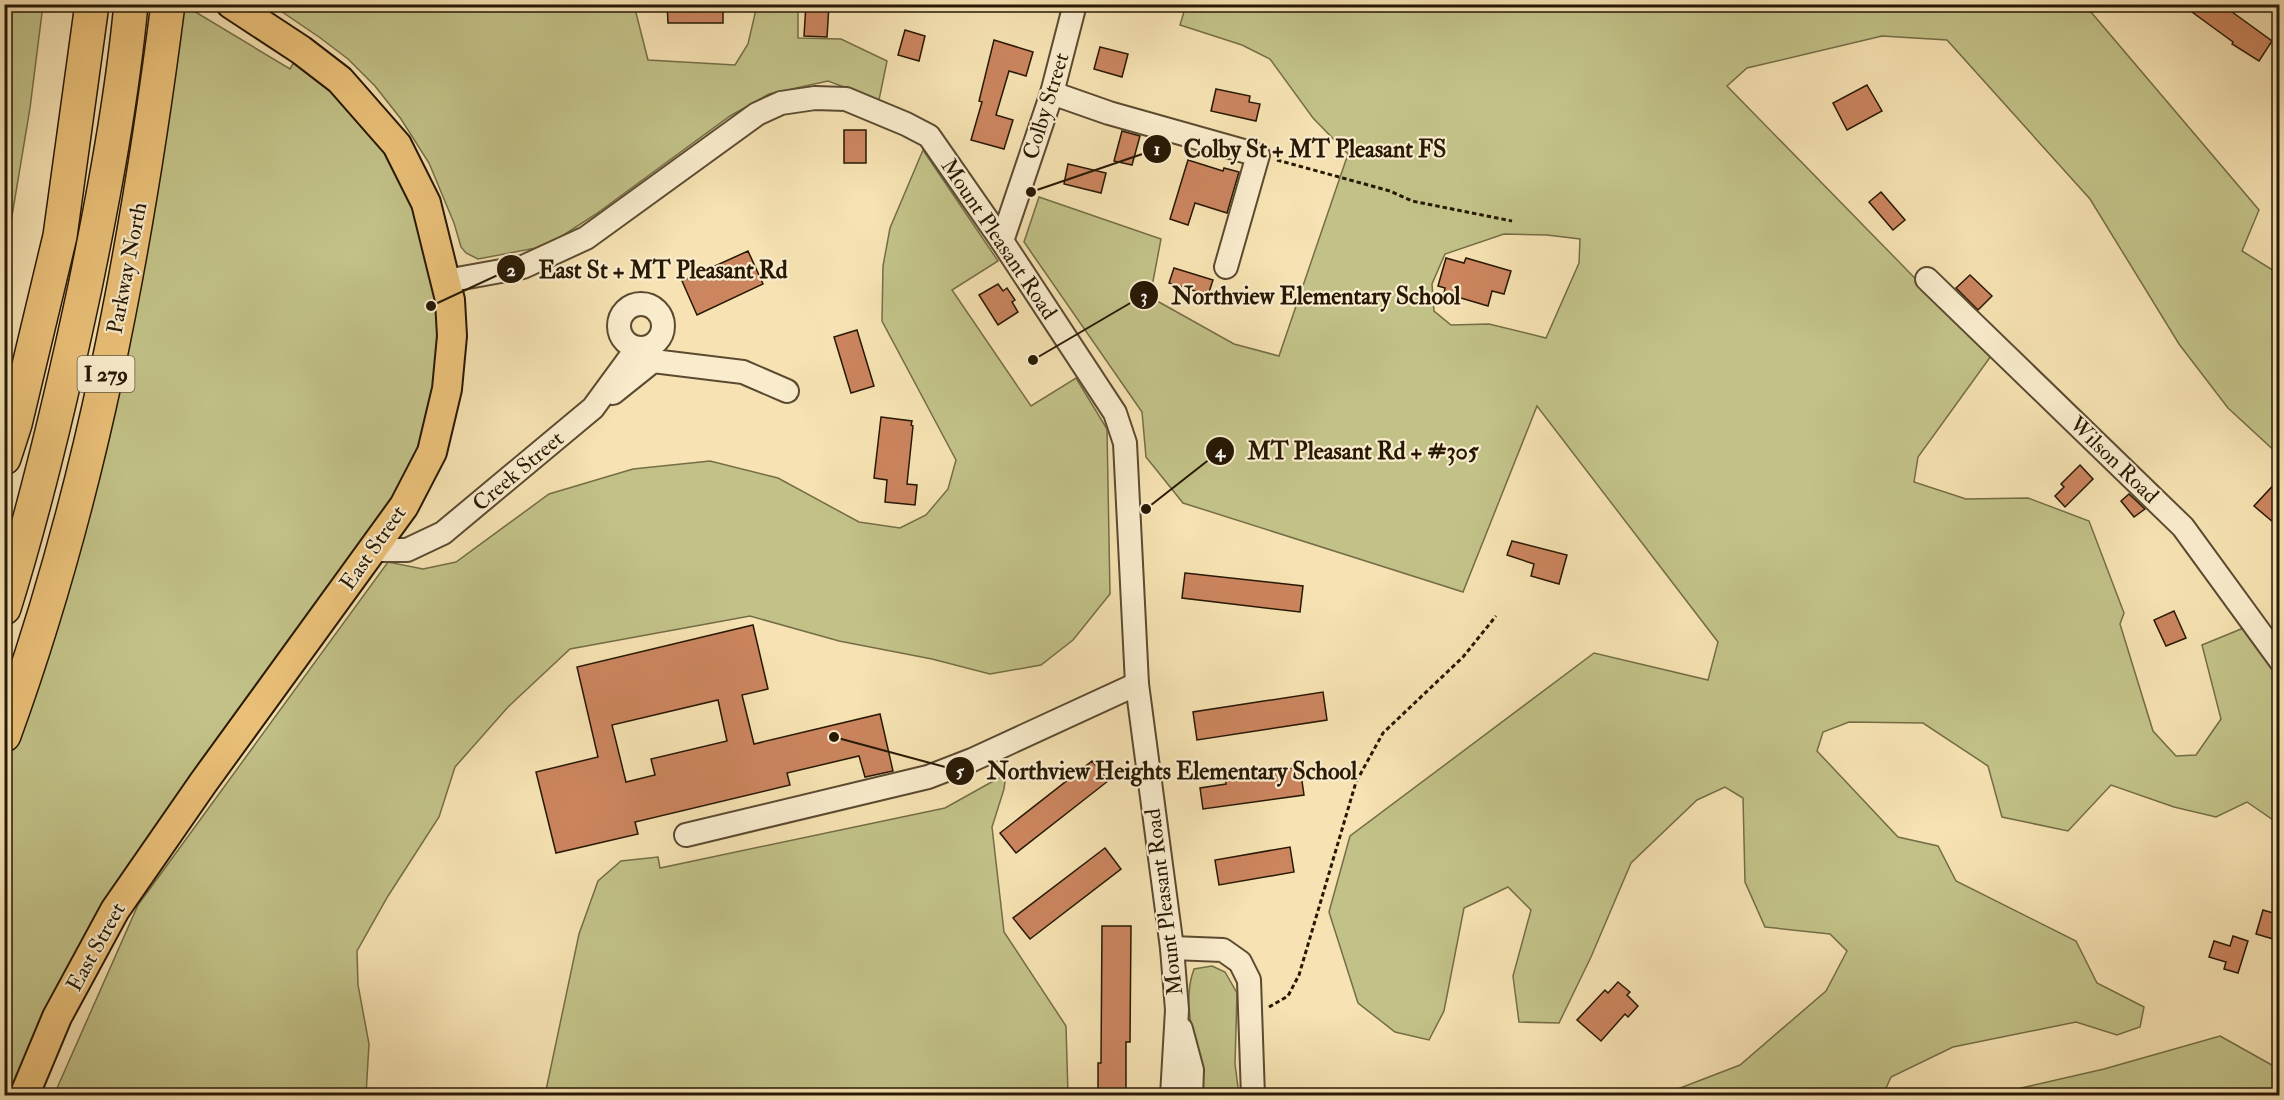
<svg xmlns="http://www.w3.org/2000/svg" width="2284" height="1100" viewBox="0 0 2284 1100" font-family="'IM FELL Double Pica',serif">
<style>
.green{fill:#c2c288;stroke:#746d46;stroke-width:1.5;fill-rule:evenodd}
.building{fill:#cb855f;stroke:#271804;stroke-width:1.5;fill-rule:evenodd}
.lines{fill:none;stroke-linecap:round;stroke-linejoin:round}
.minor-casing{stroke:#5b4a30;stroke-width:26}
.major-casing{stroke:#271804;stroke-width:32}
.highway-casing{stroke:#271804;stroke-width:36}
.path{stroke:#271804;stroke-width:3;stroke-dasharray:4.5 3;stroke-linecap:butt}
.minor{stroke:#f9eccd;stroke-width:22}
.major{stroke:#ebc179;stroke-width:28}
.highway{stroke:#ebc179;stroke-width:33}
.labels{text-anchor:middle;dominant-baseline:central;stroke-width:4.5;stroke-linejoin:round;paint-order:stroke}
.shield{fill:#f9eccd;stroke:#665840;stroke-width:1.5}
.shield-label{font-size:21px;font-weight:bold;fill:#271804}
.street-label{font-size:22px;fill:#271804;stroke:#f9eccd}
.leader{fill:none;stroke:#271804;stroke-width:2}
.callout-dot{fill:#271804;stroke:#f9eccd;stroke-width:2}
.mark-label{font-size:18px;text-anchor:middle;font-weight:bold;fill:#fff}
.callout-label{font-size:24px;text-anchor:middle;font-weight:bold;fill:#271804;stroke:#f9eccd;stroke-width:4.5;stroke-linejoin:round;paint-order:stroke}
</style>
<rect width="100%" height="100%" fill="#f6e2b2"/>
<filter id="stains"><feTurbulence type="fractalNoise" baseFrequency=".00333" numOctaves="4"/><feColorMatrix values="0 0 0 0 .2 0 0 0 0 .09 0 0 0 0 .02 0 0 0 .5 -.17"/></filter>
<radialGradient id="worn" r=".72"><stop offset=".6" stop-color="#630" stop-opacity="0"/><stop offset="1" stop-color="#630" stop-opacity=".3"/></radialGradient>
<g class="green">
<polygon points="5,4 43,5 30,108 5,258"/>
<polygon points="168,5 184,5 290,69 301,50 397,145 446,281 432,452 203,783 24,1095 5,1095 4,735 32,659"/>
<polygon points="272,5 634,5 648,60 735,65 748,44 757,5 798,5 798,38 841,39 887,61 879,100 828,81 769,94 730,116 596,214 559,238 536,248 478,259 466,253 461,247 454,223 429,163 401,119 375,86 348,59 319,37"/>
<path d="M1186 5H2085L2259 210 2242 251 2279 274V455L2228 408 2179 344 2090 199 1947 40 1882 36 1747 68 1727 86 1991 356 1918 457 1914 482 1966 499 2028 498 2089 521 2124 613 2120 624 2153 731 2176 756 2196 755 2221 719 2202 645 2246 627 2274 667 2279 671V824L2247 802 2216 817 2174 807 2111 785 2068 831 2002 817 1988 766 1923 723 1849 722 1823 732 1817 751 1898 837 1938 846 1956 881 2076 941 2097 983 2144 1007 2140 1027 2117 1035 2076 1022 1953 1047 1891 1077 1883 1095H1662L1740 1065 1826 991 1847 951 1830 934 1765 927 1745 882 1743 798 1725 787 1697 800 1631 863 1591 957 1559 1023 1519 1022 1513 976 1531 910 1508 887 1464 908 1444 1011 1429 1040 1395 1032 1358 1003 1329 912 1350 836 1594 653 1708 680 1718 642 1537 406 1463 592 1183 503 1146 457 1142 412 1024 242 1039 197 1161 239 1150 297 1234 344 1279 356 1348 154 1313 118 1270 59 1242 45 1180 25ZM1504 234 1547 235 1580 239 1579 263 1546 338 1489 324 1451 325 1434 311 1432 284 1445 254Z"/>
<polygon points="923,150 998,261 952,290 1031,406 1076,378 1107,429 1110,594 1073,640 1041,665 990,674 932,659 839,641 750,616 570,649 508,707 455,767 439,817 388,896 357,951 358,985 369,1044 366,1095 54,1095 138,905 388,562 423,569 456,562 549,494 633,469 710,461 778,478 859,522 900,528 926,515 948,489 956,460 882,321 883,266 890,228"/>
<polygon points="1006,774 1004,789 992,827 1004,932 1066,1026 1068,1095 545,1095 579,934 598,881 621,861 658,857 660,868 945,808"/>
<path d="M1212 966 1225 972 1237 993 1235 1064 1239 1095H1198C1198 1086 1200 1076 1198 1067 1194 1035 1182 1001 1194 969Z"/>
<polygon points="2220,1036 2279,1069 2279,1095 1991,1095 2104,1069"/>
</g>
<g class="building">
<polygon points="667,4 723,4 723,23 668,23"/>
<polygon points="806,4 829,5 827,37 804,36"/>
<polygon points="2181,4 2221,4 2272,41 2259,61 2232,44 2233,42"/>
<polygon points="905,30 925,36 919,61 898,55"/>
<polygon points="994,40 1033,52 1026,76 1009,71 996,115 1013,120 1004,149 971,140 982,102 979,101"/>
<polygon points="1100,47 1128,54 1122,77 1094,69"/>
<polygon points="1867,85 1882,111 1847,130 1833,103"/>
<polygon points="1216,89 1250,96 1249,102 1260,104 1256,121 1211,111"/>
<rect x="844" y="130" width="22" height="33"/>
<polygon points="1122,131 1140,136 1132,165 1114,161"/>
<polygon points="1188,160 1223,171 1224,168 1239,172 1227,213 1195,203 1188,225 1170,219"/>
<polygon points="1068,164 1106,173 1101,193 1064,184"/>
<polygon points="1881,192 1905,220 1893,230 1869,202"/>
<polygon points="748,251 763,284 697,315 682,281"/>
<polygon points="1446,258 1464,263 1466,258 1511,271 1504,294 1492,291 1488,306 1444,293 1445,288 1438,286"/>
<polygon points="1174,268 1213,280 1208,295 1169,283"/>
<polygon points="1970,275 1992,296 1978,310 1956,288"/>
<polygon points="998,284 1003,291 1007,288 1015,300 1012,302 1018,312 998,325 979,295"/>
<polygon points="857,330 874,386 851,393 834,337"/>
<polygon points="881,417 912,421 911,425 913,426 907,484 917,485 915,505 885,502 887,480 874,478"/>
<polygon points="2080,465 2093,479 2065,507 2055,496 2064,487 2061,484"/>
<polygon points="2280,478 2280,528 2254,506"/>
<polygon points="2129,494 2145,509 2134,517 2121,501"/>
<polygon points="1512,541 1567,555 1559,584 1531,576 1534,564 1507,555"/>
<polygon points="1185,573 1303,586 1300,612 1182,598"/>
<polygon points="2174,611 2186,638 2166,646 2154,620"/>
<path d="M753 625 768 689 742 695 754 744 880 714 893 771 865 777 859 756 787 773 790 785 635 822 638 834 556 853 536 772 598 757 577 667ZM718 700 727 741 651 759 655 775 626 782 612 725Z"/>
<polygon points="1323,692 1327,720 1197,740 1193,712"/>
<polygon points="1092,761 1108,781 1016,853 1000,833"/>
<polygon points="1300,767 1304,795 1203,809 1200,788 1226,784 1225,778"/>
<polygon points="1290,847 1294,872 1219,885 1215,860"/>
<polygon points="1105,848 1121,869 1030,939 1013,918"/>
<polygon points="2263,910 2280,915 2280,941 2256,934"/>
<polygon points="1102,926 1131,926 1130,1042 1126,1042 1126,1095 1098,1095 1098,1063 1101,1063"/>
<polygon points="2233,936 2248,941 2238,973 2224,969 2226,962 2209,957 2214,941 2230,946"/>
<polygon points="1618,982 1630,992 1627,995 1638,1006 1628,1017 1625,1014 1601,1041 1577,1020 1605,990 1608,993"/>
</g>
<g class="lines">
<defs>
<g id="minor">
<polyline points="1052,93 1109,113 1258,155 1226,267"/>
<polyline points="1002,241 1052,93 1075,4"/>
<polyline points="1927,279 2183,527 2280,660"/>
<polyline points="446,281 523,267 586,238 757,114 781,103 815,98 846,99 906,124 929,136 1002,241 1115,413 1125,443 1137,684 1172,948 1177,1010 1172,1096"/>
<circle cx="641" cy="326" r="22"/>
<polyline points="613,393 653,361 743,372 787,391"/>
<polyline points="372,550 407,550 443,533 593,408 637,348"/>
<polyline points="686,835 928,777 972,760 1137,684"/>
<polyline points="1172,948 1223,950 1240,962 1249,980 1253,1096"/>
<polyline points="1181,1029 1192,1070 1191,1096"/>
</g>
<polyline id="major" points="24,1096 57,1017 115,910 203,783 404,506 432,452 447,389 452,336 450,300 426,203 397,145 340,80 301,50 231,4"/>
<g id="highway">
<polyline points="4,458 15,424 60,236 92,4"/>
<path d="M4 608C37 502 62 395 85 287 104 194 122 99 131 4"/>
<path d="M4 735C90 499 136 253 168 4"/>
</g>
</defs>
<use href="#minor" class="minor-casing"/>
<use href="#major" class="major-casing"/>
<use href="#highway" class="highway-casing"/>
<g class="path">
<polyline points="1277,160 1390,191 1412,201 1512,221"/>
<polyline points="1269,1007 1288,996 1299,975 1356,782 1383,733 1463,657 1496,616"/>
</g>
<use href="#minor" class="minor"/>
<use href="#major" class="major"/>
<use href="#highway" class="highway"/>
</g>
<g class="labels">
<rect class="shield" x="77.5" y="356" width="57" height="36" rx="4.5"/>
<g class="shield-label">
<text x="106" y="374">I 279</text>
</g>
<g class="street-label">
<text transform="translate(1046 106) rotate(-73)">Colby Street</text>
<text transform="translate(999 239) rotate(56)">Mount Pleasant Road</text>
<text transform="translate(127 268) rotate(-79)">Parkway North</text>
<text transform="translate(2114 460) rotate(44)">Wilson Road</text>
<text transform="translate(518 471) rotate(-40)">Creek Street</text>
<text transform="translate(373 548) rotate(-55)">East Street</text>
<text transform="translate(1164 902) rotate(-97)">Mount Pleasant Road</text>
<text transform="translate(96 947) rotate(-61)">East Street</text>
</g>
</g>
<path class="leader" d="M1031 192L1157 149M431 306L511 269M1033 360L1144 295M1146 509L1220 451M834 737L960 771"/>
<g class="callout-dot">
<circle cx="1031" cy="192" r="6"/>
<circle cx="431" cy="306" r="6"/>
<circle cx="1033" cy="360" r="6"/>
<circle cx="1146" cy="509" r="6"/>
<circle cx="834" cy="737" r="6"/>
<circle cx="1157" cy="149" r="15"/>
<circle cx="511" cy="269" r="15"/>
<circle cx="1144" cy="295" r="15"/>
<circle cx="1220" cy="451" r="15"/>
<circle cx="960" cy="771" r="15"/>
</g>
<g class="mark-label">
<text x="1157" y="155">1</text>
<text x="511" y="276">2</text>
<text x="1144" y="302">3</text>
<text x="1220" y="457">4</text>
<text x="960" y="777">5</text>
</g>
<g class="callout-label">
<text x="1315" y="157">Colby St + MT Pleasant FS</text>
<text x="663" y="278">East St + MT Pleasant Rd</text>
<text x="1316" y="304">Northview Elementary School</text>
<text x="1363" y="459">MT Pleasant Rd + #305</text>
<text x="1172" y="779">Northview Heights Elementary School</text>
</g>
<rect width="2284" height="1100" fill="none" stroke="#f6e2b2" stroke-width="24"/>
<rect x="6" y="6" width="2272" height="1088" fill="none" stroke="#271804" stroke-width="3"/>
<rect x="12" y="12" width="2260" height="1076" fill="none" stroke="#271804" stroke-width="1.5"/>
<rect width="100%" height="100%" filter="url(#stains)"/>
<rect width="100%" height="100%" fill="url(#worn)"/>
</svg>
